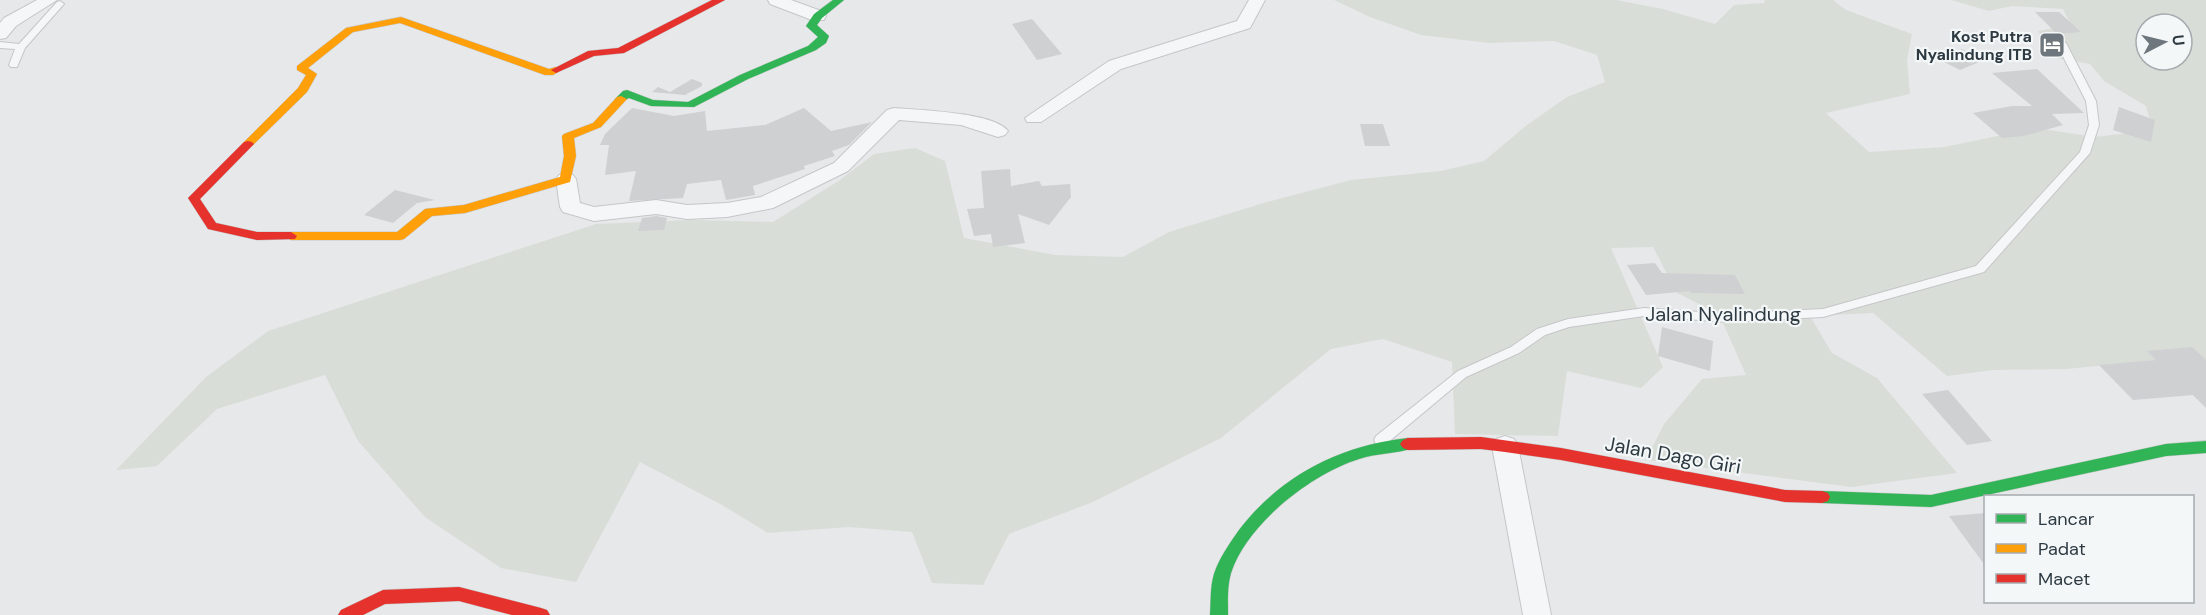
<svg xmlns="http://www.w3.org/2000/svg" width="2206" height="615" viewBox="0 0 2206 615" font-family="'DM Sans',sans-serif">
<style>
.green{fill:#d9ddd7;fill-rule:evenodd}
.building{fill:#ced0d2}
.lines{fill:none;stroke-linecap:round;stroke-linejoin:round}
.lane-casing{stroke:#c4c6c8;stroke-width:2}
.street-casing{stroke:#c4c6c8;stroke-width:2}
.fast-casing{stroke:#c4c6c8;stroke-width:1}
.slow-casing{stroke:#c4c6c8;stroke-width:1}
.jam-casing{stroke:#c4c6c8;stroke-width:1}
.lane{fill:#f5f6f7;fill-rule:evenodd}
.street{fill:#f5f6f7;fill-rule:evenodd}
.fast{fill:#30b455;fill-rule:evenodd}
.slow{fill:#ff9f0a;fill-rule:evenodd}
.jam{fill:#e5322d;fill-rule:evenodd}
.labels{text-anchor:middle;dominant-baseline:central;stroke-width:4.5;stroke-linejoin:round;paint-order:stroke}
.far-poi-label{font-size:16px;font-weight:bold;fill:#2e3a42;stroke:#f4f7f8;text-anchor:end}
.street-label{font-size:20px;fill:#2e3a42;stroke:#f4f7f8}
</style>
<rect width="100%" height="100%" fill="#e6e8ea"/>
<path class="green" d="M1334 0H1616L1663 9 1715 24 1734 5 1764 3 1765 0H1833L1846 10 1912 34 1907 60 1910 94 1826 113 1869 152 1944 147 2036 128 2095 137 2153 130 2146 106 2104 81 2090 64 2056 58 2038 31 2071 25 2063 9 2012 6 1989 11 1951 0H2206V362L2158 360 2066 369 1993 370 1947 376 1873 313 1810 316 1832 353 1877 378 1957 473 1851 487 1646 460 1664 424 1702 379 1746 375 1719 314 1677 293 1653 247 1611 248 1663 367 1641 388 1567 371 1558 436 1455 434 1452 362 1383 339 1331 349 1221 438 1093 502 1009 534 983 585 932 583 912 532 849 527 768 533 722 505 640 462 576 582 501 568 425 517 358 441 325 375 217 409 157 466 116 470 206 377 268 331 596 224 692 220 773 222 840 180 874 154 915 148 945 161 964 238 1055 255 1123 257 1169 232 1267 202 1351 180 1441 171 1484 161 1527 125 1567 97 1605 82 1597 55 1554 41 1489 43 1421 35 1370 17ZM2146 24H2182V60H2146Z"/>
<g class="building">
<polygon points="2035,12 2059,12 2081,32 2057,34"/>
<polygon points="1032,19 1062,54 1037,60 1012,24"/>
<polygon points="1962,49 1984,60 1960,70 1938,59"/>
<polygon points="2037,69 2084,113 2052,114 2063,125 2024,136 2002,138 1973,113 2012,106 2032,106 1992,73"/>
<polygon points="692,79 702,83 702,86 685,95 652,92 658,87 670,92"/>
<polygon points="2119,107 2155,120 2151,142 2113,130"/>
<polygon points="632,108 674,116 705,111 707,131 765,125 804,108 831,131 872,122 849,145 832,151 835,156 804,166 805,169 753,186 755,195 726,200 721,180 687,184 683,198 629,201 636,171 605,175 609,145 600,145 605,134"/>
<polygon points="1360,124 1383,124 1390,146 1365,146"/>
<polygon points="1010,169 1011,186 1039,181 1042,186 1070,184 1071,197 1049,225 1018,214 1025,243 993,247 991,234 974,236 967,209 984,208 981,171"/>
<polygon points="395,190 435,200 417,203 393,223 364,215"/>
<polygon points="656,216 667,218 664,230 638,231 642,218"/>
<polygon points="1655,263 1662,273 1735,275 1745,294 1691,293 1690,291 1646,295 1627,265"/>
<polygon points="1662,327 1713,341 1710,371 1658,356"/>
<polygon points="2192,347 2206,360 2206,408 2193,395 2133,400 2099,365 2156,360 2147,351"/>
<polygon points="1948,390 1992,441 1967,445 1922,394"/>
<polygon points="1986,513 1986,567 1949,516"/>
</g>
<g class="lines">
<defs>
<g id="lane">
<polygon points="60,1 64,4 25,48 17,67 11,67 9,65 15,49 0,48 0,42 19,44 57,2"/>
<polygon points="2061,40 2066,43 2096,101 2099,125 2090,153 1984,272 1823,317 1728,322 1644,316 1569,327 1545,335 1519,353 1466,377 1386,444 1381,445 1376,444 1374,440 1376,436 1458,371 1511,347 1537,329 1568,319 1644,308 1728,314 1823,309 1976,266 2080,152 2089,125 2086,101 2056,43"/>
</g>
<g id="street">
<polygon points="37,0 57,0 16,26 6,38 0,39 0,23 4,18"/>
<polygon points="768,0 791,0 824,12 826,16 824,20 812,20 770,4"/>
<polygon points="1249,0 1265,0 1250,28 1121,69 1041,122 1027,122 1025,118 1109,61 1237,21"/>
<path d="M894 108C917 110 994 112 1008 131L1005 135 998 137 961 125 899 120 848 171 773 208 727 217 687 219 656 214 594 221 563 212 560 207 556 179 559 175 566 173 573 175 576 179 580 203 594 207 656 200 687 205 727 203 761 197 834 163 887 110Z"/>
<polygon points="1505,436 1514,439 1518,446 1551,615 1523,615 1492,446 1496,439"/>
</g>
<g id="fast">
<polygon points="833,0 844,0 822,18 817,25 829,36 826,43 816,50 748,79 694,107 651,106 629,98 621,102 615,99 623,91 627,90 653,100 688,102 740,75 808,46 818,37 806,26 814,14"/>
<path d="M1408 438 1413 440 1416 444 1413 448C1396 454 1377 453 1359 459 1311 474 1247 524 1231 573 1227 587 1228 601 1228 615H1210C1211 601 1210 587 1214 574 1219 558 1230 543 1239 530 1280 476 1341 445 1408 438Z"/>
<polygon points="2206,441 2206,453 2166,456 1931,507 1822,503 1816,501 1814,497 1816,493 1822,491 1931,495 2166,444"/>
</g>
<g id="slow">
<polygon points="401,17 549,69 556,67 561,70 553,75 545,75 400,23 353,32 308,68 317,74 307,92 252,146 244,146 242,144 298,88 306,75 297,70 297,66 346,28"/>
<polygon points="621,96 627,99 601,127 574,138 576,156 570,182 465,213 432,216 404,239 400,240 291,240 285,236 291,232 397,232 425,209 464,205 560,177 564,156 562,136 564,134 593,123 617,97"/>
</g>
<g id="jam">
<polygon points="712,0 725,0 624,53 594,56 556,73 551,70 588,51 618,48"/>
<polygon points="248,141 252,142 254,144 252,146 200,199 216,223 257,232 291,232 297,236 295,239 257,240 208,229 188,198 244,142"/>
<polygon points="1481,437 1561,448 1785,490 1822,491 1828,493 1830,497 1828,501 1822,503 1785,502 1561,460 1505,452 1481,449 1408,450 1403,448 1400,444 1403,440 1408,438"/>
<polygon points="459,587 541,608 547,610 550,615 512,615 459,601 385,604 363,615 338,615 341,610 383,590"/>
</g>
</defs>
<use href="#lane" class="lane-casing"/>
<use href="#street" class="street-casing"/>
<use href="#fast" class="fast-casing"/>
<use href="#slow" class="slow-casing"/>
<use href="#jam" class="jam-casing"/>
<use href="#lane" class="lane"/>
<use href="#street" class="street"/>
<use href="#fast" class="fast"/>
<use href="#slow" class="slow"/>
<use href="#jam" class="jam"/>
</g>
<defs>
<symbol id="hotel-square" viewBox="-11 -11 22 22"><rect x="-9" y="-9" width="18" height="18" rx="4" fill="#6e777d" stroke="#f4f7f8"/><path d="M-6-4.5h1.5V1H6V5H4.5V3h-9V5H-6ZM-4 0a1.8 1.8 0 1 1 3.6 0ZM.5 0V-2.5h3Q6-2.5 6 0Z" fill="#fff"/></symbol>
</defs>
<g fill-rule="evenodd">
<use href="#hotel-square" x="2037" y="30" width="30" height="30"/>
</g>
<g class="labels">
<g class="far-poi-label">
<text x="2032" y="36">Kost Putra<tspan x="2032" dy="18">Nyalindung ITB</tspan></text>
</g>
<g class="street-label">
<text x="1723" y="314">Jalan Nyalindung</text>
<text transform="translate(1673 455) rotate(10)">Jalan Dago Giri</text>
</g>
</g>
<rect x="1984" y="495" width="210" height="108" fill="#f4f7f8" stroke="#a5abaf" stroke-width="1.5"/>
<rect x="1996" y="514" width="30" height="9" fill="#30b455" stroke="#a5abaf" stroke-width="1.5"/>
<text x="2038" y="525" font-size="18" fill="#2e3a42">Lancar</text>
<rect x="1996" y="544" width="30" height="9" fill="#ff9f0a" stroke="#a5abaf" stroke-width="1.5"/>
<text x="2038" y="555" font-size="18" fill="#2e3a42">Padat</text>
<rect x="1996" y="574" width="30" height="9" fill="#e5322d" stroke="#a5abaf" stroke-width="1.5"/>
<text x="2038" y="585" font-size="18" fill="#2e3a42">Macet</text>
<g transform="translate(2164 42) rotate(83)"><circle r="28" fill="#f4f7f8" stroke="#a5abaf" stroke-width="1.5"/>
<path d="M0-4.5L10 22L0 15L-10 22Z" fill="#6e777d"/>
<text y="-9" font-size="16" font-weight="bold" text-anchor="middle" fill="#2e3a42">U</text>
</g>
</svg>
